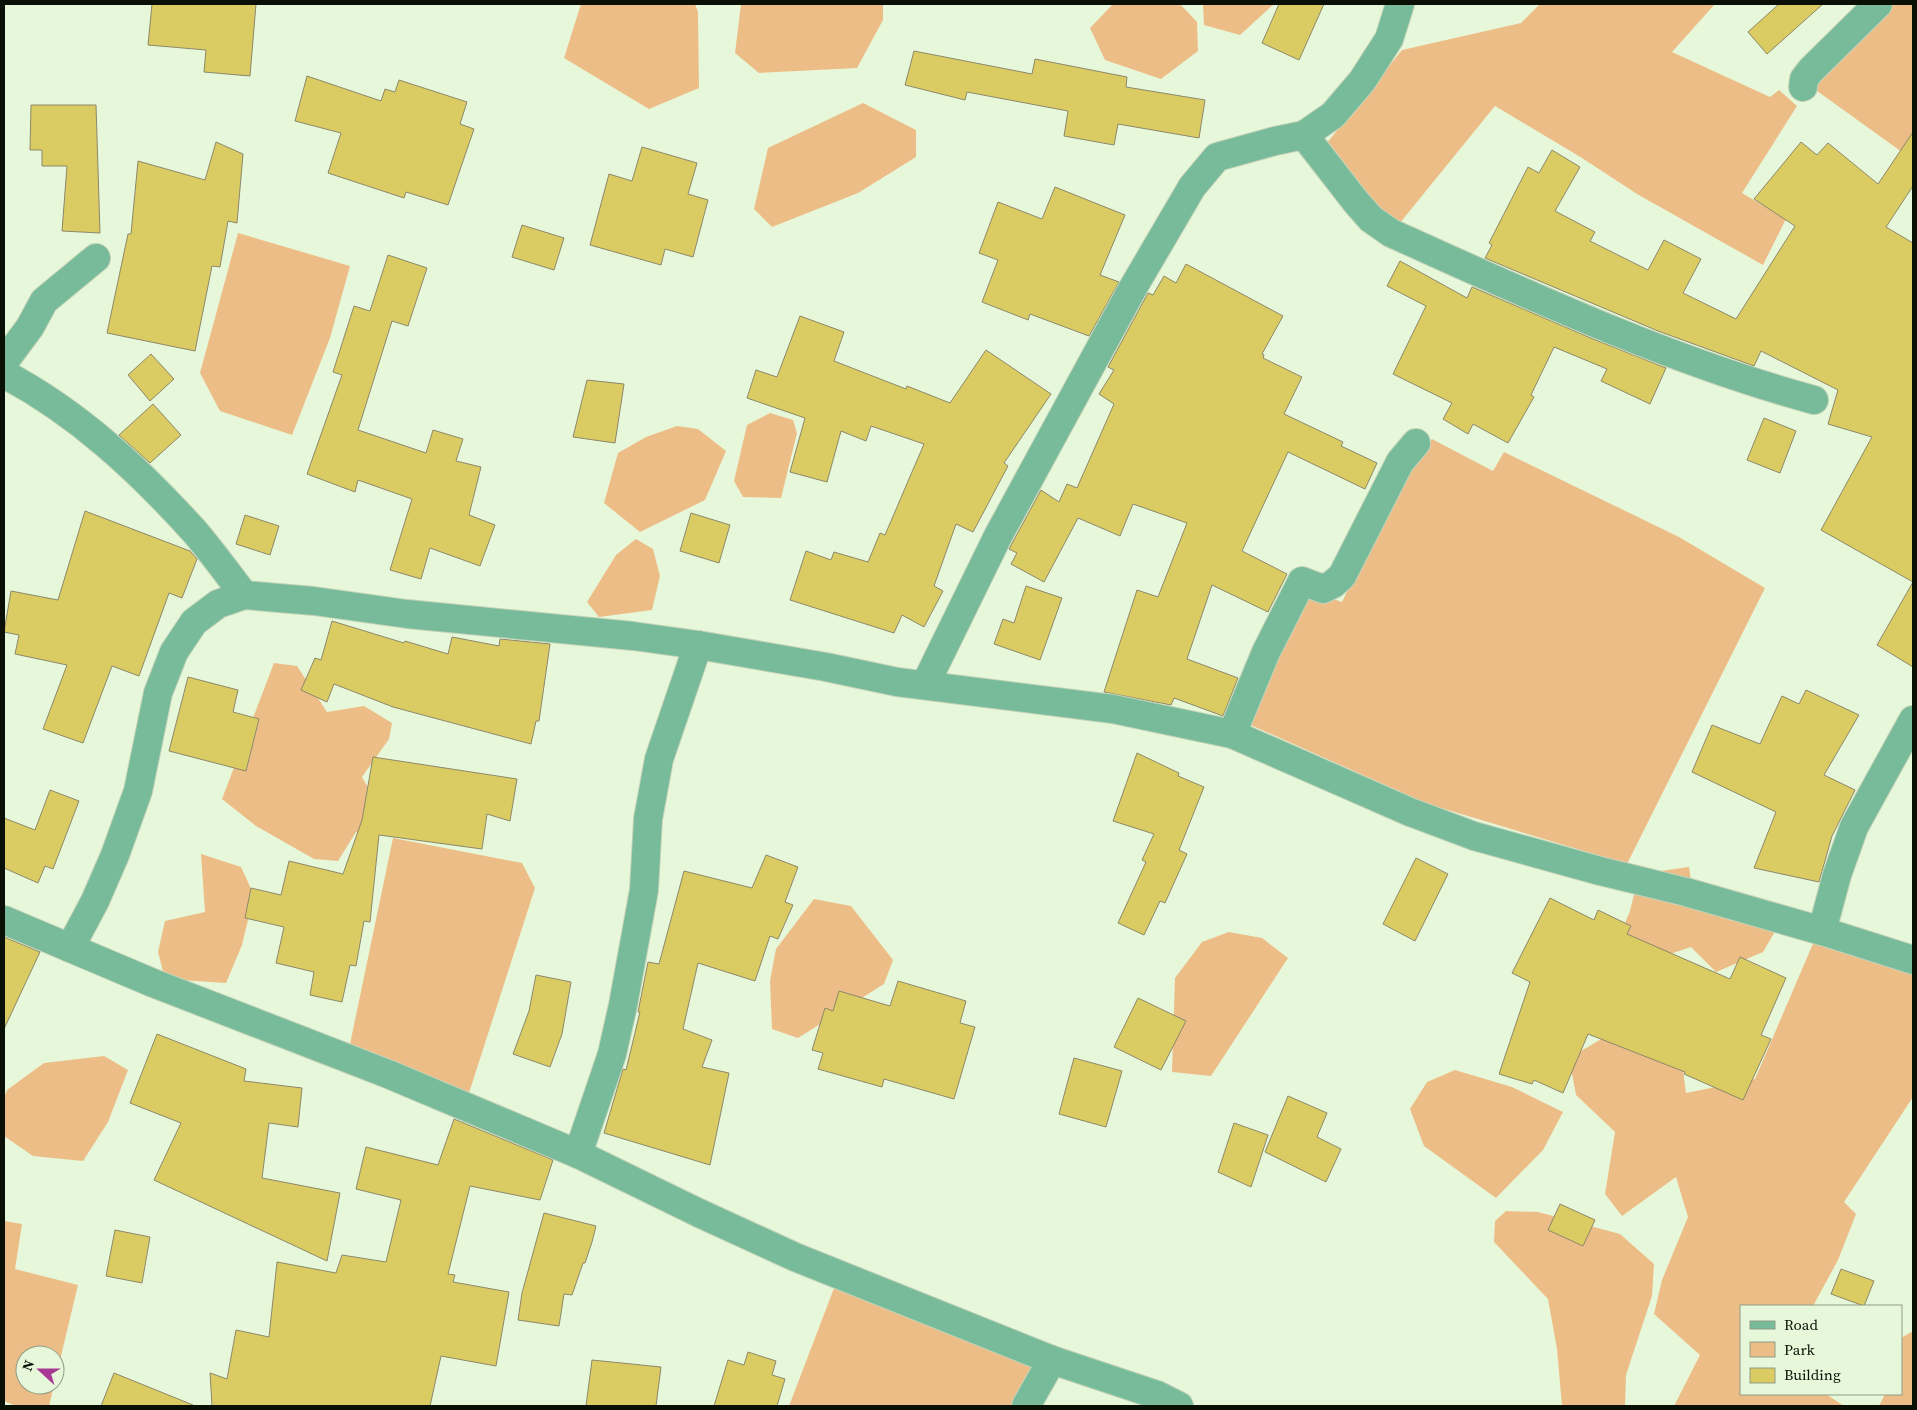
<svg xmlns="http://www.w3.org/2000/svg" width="1917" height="1410" viewBox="0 0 1917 1410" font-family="'Source Serif 4',serif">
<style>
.green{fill:#edbd88}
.building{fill:#dbcb63;stroke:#8c886b}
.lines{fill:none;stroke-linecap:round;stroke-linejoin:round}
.minor-casing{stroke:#c4d3b8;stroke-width:30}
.minor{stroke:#77bb9a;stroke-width:28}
</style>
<rect width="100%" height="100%" fill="#e7f8da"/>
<g class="green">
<polygon points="581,4 695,4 698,12 699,88 649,109 564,58"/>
<polygon points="741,4 883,4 883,20 857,68 759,73 735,53"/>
<polygon points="1113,4 1180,4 1197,22 1198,51 1161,79 1105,60 1090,28"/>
<polygon points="1203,4 1274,4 1240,35 1204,25"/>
<polygon points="1540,4 1715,4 1672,52 1770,97 1779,90 1797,106 1742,193 1786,219 1763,265 1637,194 1582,158 1495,106 1395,229 1326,144 1402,50 1521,23"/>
<polygon points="1892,4 1913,4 1913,160 1806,83"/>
<polygon points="863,103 916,130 916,157 858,193 772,227 754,209 768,148"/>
<polygon points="238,233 350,266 330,338 292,435 220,411 200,373"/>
<polygon points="770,413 793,420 797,433 781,498 743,497 734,481 747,425"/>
<polygon points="677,426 698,429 726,451 705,500 640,532 604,503 618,453 646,437"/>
<polygon points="1432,439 1493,471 1504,452 1679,537 1765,588 1627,864 1428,804 1244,722 1304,589 1342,602 1408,464"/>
<polygon points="636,539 653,549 660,576 652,610 599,617 587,602 616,555"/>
<polygon points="274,663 297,666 327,712 364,706 392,723 389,739 362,777 388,823 385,836 356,832 338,861 314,859 256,826 222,799"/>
<polygon points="393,838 522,863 535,888 468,1096 350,1044"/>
<polygon points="201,854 241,867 254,895 242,945 226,983 165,979 158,952 165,921 205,912"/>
<polygon points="1689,867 1694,903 1780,923 1763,952 1716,972 1691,947 1634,966 1610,958 1630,911 1639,874"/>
<polygon points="814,899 851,906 893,960 884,984 798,1038 772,1029 770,981 776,949"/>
<polygon points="1229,932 1262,938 1288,958 1211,1076 1172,1072 1175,978 1202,942"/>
<polygon points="1815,939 1913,971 1913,1097 1844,1202 1856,1214 1838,1260 1813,1306 1741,1306 1741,1394 1826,1394 1844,1406 1674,1406 1700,1355 1654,1314 1662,1280 1688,1217 1676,1177 1622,1216 1605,1194 1615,1132 1576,1095 1569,1058 1603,1038 1681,1055 1686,1093 1755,1079"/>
<polygon points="104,1056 128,1070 108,1122 83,1161 33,1156 4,1136 4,1098 7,1090 44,1063"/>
<polygon points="1455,1070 1512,1087 1563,1112 1543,1150 1496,1198 1424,1146 1410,1109 1427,1082"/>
<polygon points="1506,1211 1538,1212 1620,1234 1654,1264 1652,1296 1626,1375 1625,1406 1562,1406 1557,1349 1548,1299 1494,1242 1495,1221"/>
<polygon points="4,1221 22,1224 15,1269 78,1285 55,1381 55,1355 25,1355 25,1385 54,1385 49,1406 16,1406 4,1401"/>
<polygon points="836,1283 1041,1368 1020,1406 789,1406"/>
<polygon points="1913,1331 1913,1406 1879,1406 1885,1394 1901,1394 1901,1338"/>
</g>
<g class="building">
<polygon points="152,4 256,4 250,76 204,72 206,50 148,45"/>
<polygon points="1279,4 1324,4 1299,60 1262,43"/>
<polygon points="1779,4 1823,4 1767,54 1748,32"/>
<polygon points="914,51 1032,74 1035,59 1127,77 1126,87 1205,100 1199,138 1118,124 1114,145 1064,136 1068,111 967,92 965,100 905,85"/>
<polygon points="307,76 381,101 385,89 395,92 399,80 467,102 460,124 474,129 448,205 406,192 404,198 328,173 341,133 295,121"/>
<polygon points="31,105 96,105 100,233 62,231 67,166 42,166 42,150 30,150"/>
<polygon points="1913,132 1913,186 1886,227 1913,243 1913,582 1821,530 1872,437 1828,424 1838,390 1761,351 1754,366 1658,331 1485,258 1492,245 1489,243 1528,167 1539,173 1552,150 1580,167 1555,211 1595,232 1590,241 1648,270 1664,240 1701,259 1683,293 1736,319 1795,226 1754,199 1801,142 1817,155 1828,143 1878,184"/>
<polygon points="216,142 243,154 237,223 228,221 220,267 212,266 195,351 107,333 128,234 131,234 138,161 205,180"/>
<polygon points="642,147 697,163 688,194 708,200 693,257 665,249 661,265 590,245 609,174 632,181"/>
<polygon points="1055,187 1125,215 1100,275 1119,282 1089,336 1030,314 1028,320 982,302 998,260 979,253 998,202 1042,219"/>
<polygon points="522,225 564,238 554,270 512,257"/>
<polygon points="388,255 427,268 408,326 392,321 358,430 426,453 433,430 463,439 456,461 481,467 469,515 495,525 480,566 430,548 421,579 390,570 412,499 358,480 355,492 307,474 342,375 333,372 354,306 370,311"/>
<polygon points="1400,261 1467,298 1472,287 1593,339 1666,368 1650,404 1601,381 1607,369 1554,347 1531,395 1534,397 1508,443 1473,424 1468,434 1443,419 1452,403 1393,374 1426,306 1387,286"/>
<polygon points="1186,264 1283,316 1262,354 1264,355 1263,358 1302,377 1284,414 1343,442 1341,446 1377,463 1365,489 1288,452 1242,551 1287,574 1268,612 1212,585 1187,659 1238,678 1223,716 1174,698 1171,705 1104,692 1137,590 1158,597 1187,523 1133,504 1120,536 1078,518 1044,582 1011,564 1017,553 1009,549 1041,490 1059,502 1067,484 1077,488 1114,404 1099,394 1114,370 1108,367 1148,293 1153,295 1164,276 1176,283"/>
<polygon points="800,316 844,332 834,361 906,389 907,386 950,403 986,350 1051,394 1004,463 1008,466 973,532 956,524 934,586 943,591 924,627 902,615 894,633 790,600 806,551 831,560 834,552 868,562 880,533 885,535 924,444 871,426 866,441 841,431 827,482 790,472 805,418 747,398 756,370 777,377"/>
<polygon points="151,354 174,379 150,401 128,375"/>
<polygon points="587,380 624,384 615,443 573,437"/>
<polygon points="153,404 181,435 150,463 119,435"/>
<polygon points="1764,418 1796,431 1780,473 1747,460"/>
<polygon points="85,511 190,551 197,559 182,598 169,593 139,676 112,666 83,743 43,729 67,665 15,654 19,635 4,632 11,591 58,600"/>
<polygon points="691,513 730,525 719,563 680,551"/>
<polygon points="245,515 279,526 270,555 236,544"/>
<polygon points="1913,582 1913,667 1877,645"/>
<polygon points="1026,586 1062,598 1040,660 994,644 1003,619 1014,623"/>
<polygon points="332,621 404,643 405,641 448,654 452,637 499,646 500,639 550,644 539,721 536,721 531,744 393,707 334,684 327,702 301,690 315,658 321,660"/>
<polygon points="188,677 238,690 233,712 259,719 246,771 169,751"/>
<polygon points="1806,690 1859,715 1824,775 1855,790 1832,836 1819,882 1754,868 1776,812 1692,772 1712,725 1760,744 1782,696 1799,704"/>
<polygon points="1137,753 1179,773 1178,776 1204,787 1179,850 1187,854 1165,903 1160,901 1144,935 1118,923 1146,862 1142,860 1154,834 1113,821"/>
<polygon points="373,757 517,779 510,821 487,814 482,849 379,835 370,922 364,921 356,966 350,965 342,1002 310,995 314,972 276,963 284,927 245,918 251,888 281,895 289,861 343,874 362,820"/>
<polygon points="50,790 79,801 53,869 45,866 38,883 4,868 4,818 35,830"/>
<polygon points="766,855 798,867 785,902 793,905 778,939 770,936 755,981 698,963 683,1029 712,1040 702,1067 729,1073 710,1165 604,1133 623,1069 626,1070 640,1012 638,1012 648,962 659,964 684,871 752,888"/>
<polygon points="1416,858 1448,874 1415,941 1383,924"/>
<polygon points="1550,898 1594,920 1598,910 1631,926 1627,934 1730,979 1740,957 1786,978 1761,1035 1771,1039 1743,1100 1684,1074 1685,1072 1588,1034 1563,1093 1534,1080 1532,1084 1499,1074 1530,982 1512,973"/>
<polygon points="4,937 40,952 4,1029"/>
<polygon points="536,975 571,982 562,1034 550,1067 513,1054 529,1011"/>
<polygon points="898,981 966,1001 960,1023 975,1027 954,1099 884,1079 882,1087 818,1069 823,1053 812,1050 825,1008 833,1011 839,991 890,1006"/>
<polygon points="1138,998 1186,1021 1161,1070 1114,1047"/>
<polygon points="157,1034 246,1069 244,1081 302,1088 298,1127 269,1123 262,1178 340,1193 327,1261 154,1180 181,1123 130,1103"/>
<polygon points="1074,1058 1122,1071 1106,1127 1059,1114"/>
<polygon points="1288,1096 1327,1113 1317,1137 1341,1149 1326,1182 1265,1152"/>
<polygon points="454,1119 553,1160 540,1200 470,1186 448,1274 455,1275 453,1282 509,1292 496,1366 441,1356 430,1406 212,1406 210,1373 227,1379 236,1330 269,1337 277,1262 336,1273 342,1255 386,1262 401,1200 356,1189 366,1147 438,1165"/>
<polygon points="1234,1123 1268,1135 1251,1187 1218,1172"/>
<polygon points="1560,1204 1595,1220 1583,1246 1548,1230"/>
<polygon points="544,1213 596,1226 592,1242 585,1263 583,1263 572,1295 564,1294 559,1326 518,1320 522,1293"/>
<polygon points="115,1230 150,1237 142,1283 106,1276"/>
<polygon points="1841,1269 1874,1281 1864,1306 1831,1294"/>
<polygon points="748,1352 776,1361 772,1375 785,1379 777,1406 714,1406 728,1360 744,1365"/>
<polygon points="592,1360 661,1367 656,1406 586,1406"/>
<polygon points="114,1373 193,1405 193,1406 101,1406"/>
</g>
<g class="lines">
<defs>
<g id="minor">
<polyline points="1803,87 1804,79 1811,70 1878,4"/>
<path d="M1304 135 1356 202 1371 219 1391 233C1529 295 1667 360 1814 400"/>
<polyline points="4,362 30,327 44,301 96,258"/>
<path d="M4 374C78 413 139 470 195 532 212 552 228 574 244 595"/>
<polyline points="925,685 998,536 1134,286 1192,187 1217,157 1275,141 1304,135 1333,115 1362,81 1389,39 1400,4"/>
<polyline points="1232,734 1266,652 1302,581 1323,589 1333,584 1342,576 1400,462 1416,443"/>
<polyline points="4,920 153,983 388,1074 578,1154 699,1213 795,1257 1052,1360 1157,1395 1179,1406"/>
<polyline points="1822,931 1837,875 1854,827 1913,720"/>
<polyline points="70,948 95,901 115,855 138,791 158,693 174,652 194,622 218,604 244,595 314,601 407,614 633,636 698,645 826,667 897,682 1113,709 1232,734 1410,812 1474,836 1600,871 1686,892 1822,931 1913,960"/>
<polyline points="578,1154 612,1054 623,1005 644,890 648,819 659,759 698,645"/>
<polyline points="1026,1406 1052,1360"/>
</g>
</defs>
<use href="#minor" class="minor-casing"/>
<use href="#minor" class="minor"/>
</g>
<rect width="1917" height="1410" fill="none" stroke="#0a1006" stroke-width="10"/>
<rect x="1740" y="1305" width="162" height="90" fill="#e7f8da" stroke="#8f9b85"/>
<rect x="1750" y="1321" width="25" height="8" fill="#77bb9a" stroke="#8f9b85"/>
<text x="1784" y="1330" font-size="15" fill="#0a1006">Road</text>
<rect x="1750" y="1342" width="25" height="15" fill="#edbd88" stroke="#8f9b85"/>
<text x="1784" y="1355" font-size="15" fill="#0a1006">Park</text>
<rect x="1750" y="1368" width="25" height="15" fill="#dbcb63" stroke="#8f9b85"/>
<text x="1784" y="1380" font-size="15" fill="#0a1006">Building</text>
<g transform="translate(40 1370) rotate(291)"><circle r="24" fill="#e7f8da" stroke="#8f9b85"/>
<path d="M0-4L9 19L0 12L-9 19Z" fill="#a93894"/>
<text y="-8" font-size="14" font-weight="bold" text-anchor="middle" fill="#0a1006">N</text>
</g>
</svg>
